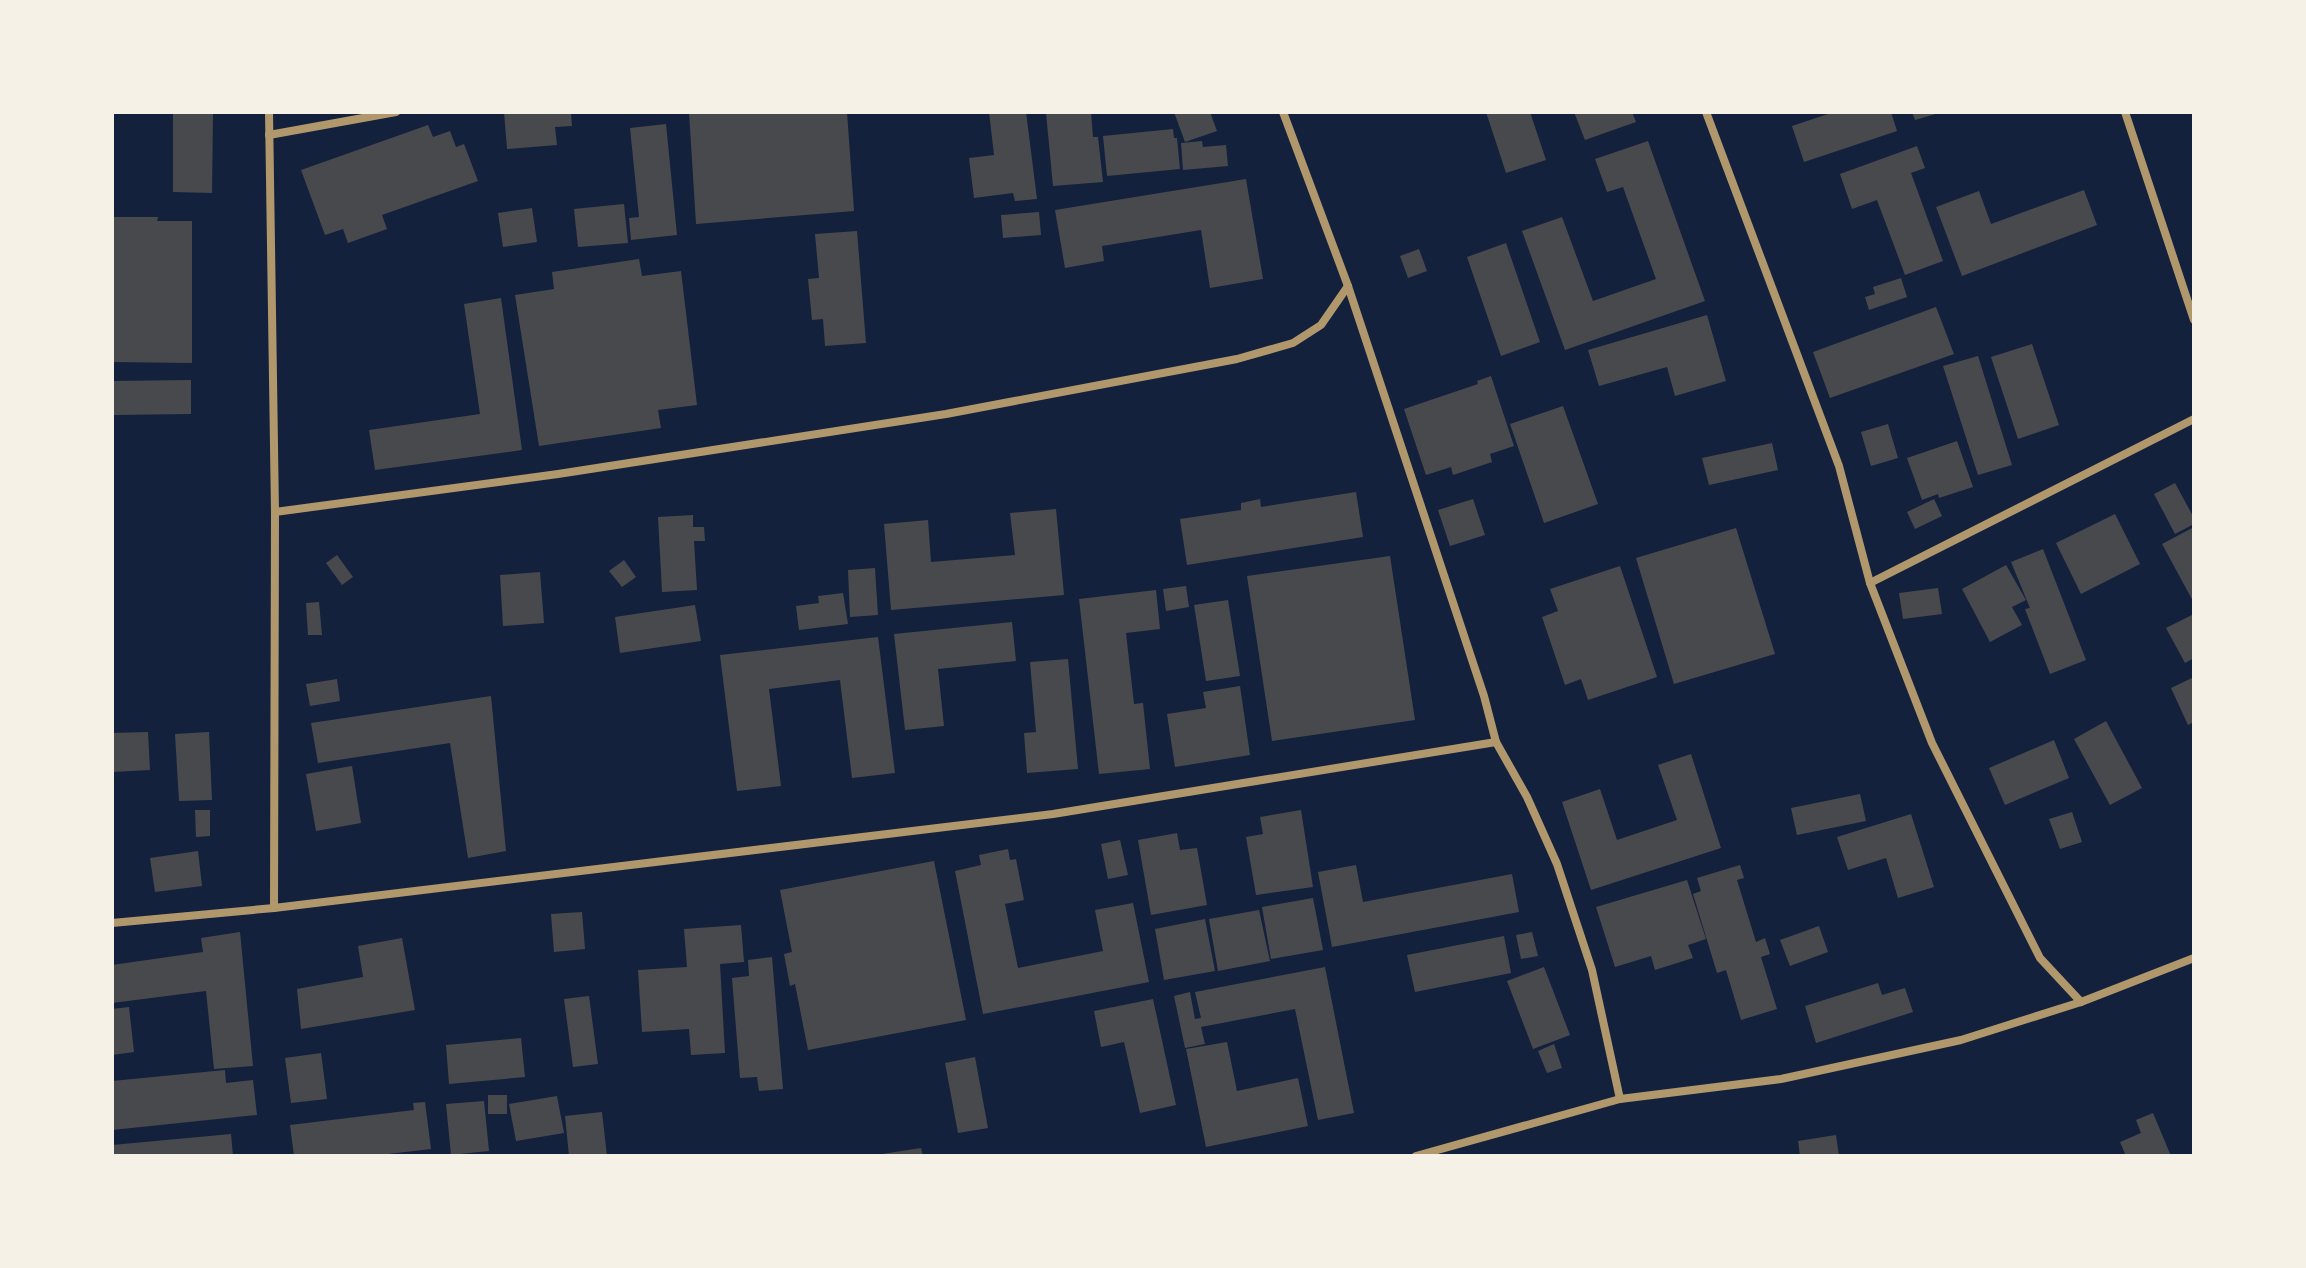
<svg xmlns="http://www.w3.org/2000/svg" width="2306" height="1268" viewBox="0 0 2306 1268" font-family="'PT Sans Narrow',sans-serif">
<style>
.building{fill:#48494c}
.lines{fill:none;stroke-linecap:round;stroke-linejoin:round}
.minor{stroke:#b1986c;stroke-width:8}
</style>
<rect width="100%" height="100%" fill="#14213d"/>
<g class="building">
<polygon points="173,112 213,112 212,193 173,192"/>
<polygon points="504,112 571,112 572,126 555,127 557,145 507,149"/>
<polygon points="689,112 847,112 854,211 696,224"/>
<polygon points="989,112 1026,112 1037,199 1015,201 1013,193 974,198 969,158 994,155"/>
<polygon points="1060,112 1091,112 1093,137 1098,137 1103,182 1053,186 1046,113"/>
<polygon points="1174,112 1210,112 1217,131 1185,142"/>
<polygon points="1486,112 1530,112 1546,160 1506,173"/>
<polygon points="1574,112 1632,112 1636,122 1585,140"/>
<polygon points="1834,112 1891,112 1897,131 1804,162 1792,126"/>
<polygon points="1912,112 1939,112 1939,113 1915,120"/>
<polygon points="666,124 677,235 631,240 629,218 639,217 630,128"/>
<polygon points="428,125 433,137 450,131 456,147 464,144 478,181 382,215 387,229 348,243 343,229 325,235 301,170"/>
<polygon points="1173,129 1174,138 1177,138 1180,169 1107,176 1103,136"/>
<polygon points="1202,141 1203,147 1226,145 1228,166 1183,170 1181,143"/>
<polygon points="1648,141 1705,301 1565,350 1522,231 1562,217 1593,301 1656,279 1623,187 1607,192 1595,159"/>
<polygon points="1917,146 1925,168 1911,173 1943,261 1905,275 1877,200 1852,209 1840,174"/>
<polygon points="1246,179 1263,279 1210,288 1201,230 1102,246 1104,261 1065,268 1055,210"/>
<polygon points="2084,190 2097,225 1962,276 1936,207 1979,191 1991,224"/>
<polygon points="624,204 628,243 578,247 574,209"/>
<polygon points="532,208 537,242 503,247 498,213"/>
<polygon points="1039,212 1041,235 1003,238 1001,215"/>
<polygon points="112,217 158,217 157,221 192,221 192,363 112,362"/>
<polygon points="857,231 866,343 825,346 823,319 812,320 808,279 819,278 815,234"/>
<polygon points="1506,243 1540,342 1501,356 1467,257"/>
<polygon points="1419,249 1427,271 1408,278 1400,256"/>
<polygon points="639,259 642,276 681,271 697,405 658,410 661,428 539,446 515,295 554,289 552,272"/>
<polygon points="1901,278 1907,297 1869,310 1865,297 1875,294 1873,287"/>
<polygon points="501,298 522,450 375,470 369,430 480,414 464,304"/>
<polygon points="1936,307 1954,354 1830,398 1813,352"/>
<polygon points="1707,315 1726,381 1675,396 1667,367 1599,386 1588,350"/>
<polygon points="2032,344 2059,425 2018,439 1991,357"/>
<polygon points="1978,356 2012,465 1978,475 1943,366"/>
<polygon points="1491,376 1514,446 1490,454 1492,462 1453,475 1451,467 1426,475 1404,409 1478,384 1477,381"/>
<polygon points="191,380 191,414 112,415 112,381"/>
<polygon points="1563,406 1598,504 1544,523 1510,424"/>
<polygon points="1888,424 1898,458 1871,466 1861,432"/>
<polygon points="1957,441 1973,487 1939,498 1938,494 1922,500 1907,458"/>
<polygon points="1772,443 1778,470 1709,485 1702,458"/>
<polygon points="2175,483 2194,518 2194,524 2175,534 2154,494"/>
<polygon points="1356,492 1363,537 1187,565 1180,519 1241,510 1241,503 1260,499 1261,507"/>
<polygon points="1473,499 1485,535 1450,546 1438,510"/>
<polygon points="1934,499 1942,516 1915,529 1907,512"/>
<polygon points="1056,509 1064,595 891,610 884,524 928,520 931,562 1015,555 1010,513"/>
<polygon points="2115,514 2140,564 2081,594 2056,543"/>
<polygon points="693,515 693,527 704,527 705,541 694,541 697,590 662,592 658,517"/>
<polygon points="2194,527 2194,603 2162,544"/>
<polygon points="1736,528 1775,654 1674,684 1636,558"/>
<polygon points="2043,549 2086,660 2050,674 2025,609 2030,608 2011,562"/>
<polygon points="337,555 353,577 342,585 326,563"/>
<polygon points="1390,556 1415,720 1272,741 1247,576"/>
<polygon points="624,560 636,577 622,587 609,571"/>
<polygon points="2006,565 2026,600 2012,607 2022,625 1990,642 1962,589"/>
<polygon points="1620,566 1657,677 1588,700 1581,679 1565,685 1542,617 1558,611 1550,589"/>
<polygon points="875,568 878,615 850,617 848,570"/>
<polygon points="540,572 544,623 503,626 500,575"/>
<polygon points="1186,586 1189,607 1166,611 1163,589"/>
<polygon points="1938,588 1942,614 1903,619 1899,593"/>
<polygon points="1156,590 1160,629 1126,633 1134,704 1143,703 1150,769 1099,774 1079,599"/>
<polygon points="843,593 848,624 799,630 796,606 819,603 818,596"/>
<polygon points="1228,600 1240,676 1206,681 1194,605"/>
<polygon points="319,602 322,635 308,635 306,603"/>
<polygon points="695,605 701,641 620,653 615,617"/>
<polygon points="2194,614 2194,658 2185,663 2166,628"/>
<polygon points="1012,622 1016,661 938,669 944,726 905,730 894,634"/>
<polygon points="878,637 895,773 852,778 840,680 769,689 781,786 737,791 720,655"/>
<polygon points="1068,659 1078,769 1027,773 1024,733 1036,732 1030,662"/>
<polygon points="2194,677 2194,722 2188,725 2171,688"/>
<polygon points="337,679 340,701 310,706 306,684"/>
<polygon points="1240,686 1250,755 1175,767 1167,714 1206,708 1203,692"/>
<polygon points="491,696 506,851 468,858 450,743 318,763 311,723"/>
<polygon points="2106,721 2142,788 2110,805 2074,739"/>
<polygon points="148,732 150,770 112,772 112,733"/>
<polygon points="209,732 212,800 179,801 175,734"/>
<polygon points="2054,740 2069,778 2005,805 1989,768"/>
<polygon points="1691,754 1721,848 1591,890 1562,802 1600,789 1617,840 1677,820 1658,765"/>
<polygon points="352,766 361,823 316,831 306,774"/>
<polygon points="1860,794 1866,821 1797,835 1791,808"/>
<polygon points="195,810 210,810 210,836 196,837"/>
<polygon points="1301,810 1313,887 1256,895 1246,837 1263,834 1260,817"/>
<polygon points="2072,812 2082,842 2060,849 2049,819"/>
<polygon points="1911,814 1934,887 1898,898 1886,858 1848,870 1837,837"/>
<polygon points="1177,833 1180,850 1197,848 1207,905 1151,915 1138,840"/>
<polygon points="1120,840 1128,875 1108,879 1101,844"/>
<polygon points="1008,849 1010,860 1016,859 1024,900 1005,904 1018,968 1103,951 1095,910 1133,903 1149,982 983,1014 955,871 981,865 979,855"/>
<polygon points="198,851 202,886 155,892 150,858"/>
<polygon points="934,861 966,1020 808,1050 795,984 790,986 784,954 792,952 780,890"/>
<polygon points="1356,865 1363,902 1512,874 1519,912 1332,947 1318,872"/>
<polygon points="1740,865 1744,878 1737,880 1756,942 1765,938 1770,954 1761,957 1777,1009 1741,1020 1726,970 1717,973 1693,894 1701,891 1697,878"/>
<polygon points="1687,880 1706,939 1688,945 1693,958 1655,970 1651,956 1615,967 1596,907"/>
<polygon points="1313,898 1323,950 1271,959 1262,907"/>
<polygon points="1259,910 1270,961 1218,971 1209,919"/>
<polygon points="582,912 585,949 554,952 551,914"/>
<polygon points="1205,919 1215,971 1164,980 1155,929"/>
<polygon points="741,925 744,962 720,964 725,1053 691,1055 689,1029 642,1032 638,970 687,967 684,929"/>
<polygon points="1819,926 1828,952 1790,966 1780,940"/>
<polygon points="240,932 253,1066 214,1069 206,991 112,1003 112,965 203,952 201,938"/>
<polygon points="1532,932 1538,956 1521,959 1516,935"/>
<polygon points="1504,936 1511,973 1415,992 1407,955"/>
<polygon points="402,938 415,1010 301,1029 297,989 363,977 358,946"/>
<polygon points="772,957 783,1089 759,1091 757,1077 740,1078 732,978 749,976 748,960"/>
<polygon points="1325,967 1354,1113 1318,1120 1295,1009 1201,1027 1205,1044 1185,1048 1174,996 1190,992 1195,1019 1201,1018 1195,992"/>
<polygon points="1544,967 1570,1035 1533,1049 1507,981"/>
<polygon points="1878,983 1882,995 1905,988 1913,1012 1816,1043 1805,1006"/>
<polygon points="589,996 598,1064 573,1067 564,999"/>
<polygon points="1153,999 1176,1105 1140,1113 1124,1042 1101,1047 1094,1011"/>
<polygon points="129,1007 134,1052 112,1055 112,1009"/>
<polygon points="521,1038 525,1077 449,1084 446,1045"/>
<polygon points="1227,1042 1237,1091 1298,1078 1308,1126 1206,1147 1186,1049"/>
<polygon points="1554,1044 1562,1068 1547,1073 1538,1051"/>
<polygon points="321,1053 327,1099 291,1103 285,1058"/>
<polygon points="975,1057 988,1128 958,1133 945,1063"/>
<polygon points="225,1070 226,1083 253,1080 257,1115 112,1130 112,1081"/>
<rect x="488" y="1095" width="19" height="19"/>
<polygon points="557,1096 564,1133 516,1141 509,1104"/>
<polygon points="484,1101 489,1151 451,1155 446,1104"/>
<polygon points="425,1102 431,1149 371,1156 294,1156 290,1125 414,1110 413,1103"/>
<polygon points="602,1112 607,1156 569,1156 565,1116"/>
<polygon points="2153,1113 2171,1156 2126,1156 2120,1142 2141,1133 2136,1120"/>
<polygon points="231,1134 233,1156 112,1156 112,1145"/>
<polygon points="1836,1135 1839,1156 1800,1156 1798,1141"/>
<polygon points="921,1148 923,1156 882,1156 882,1154"/>
</g>
<g class="lines">
<g class="minor">
<polyline points="269,112 275,512 274,908"/>
<polyline points="1283,112 1348,286 1484,696 1496,742 1527,797 1557,864 1592,970 1620,1099"/>
<polyline points="1706,112 1839,466 1870,583 1932,743 2040,958 2081,1002"/>
<polyline points="2125,112 2194,320"/>
<polyline points="269,135 396,112"/>
<polyline points="275,512 558,474 946,414 1237,359 1293,343 1321,325 1348,286"/>
<polyline points="1870,583 2194,419"/>
<polyline points="112,923 274,908 1053,814 1496,742"/>
<polyline points="1416,1156 1620,1099 1781,1079 1961,1040 2081,1002 2194,958"/>
</g>
</g>
<rect width="2306" height="1268" fill="none" stroke="#f6f1e7" stroke-width="228"/>
</svg>
